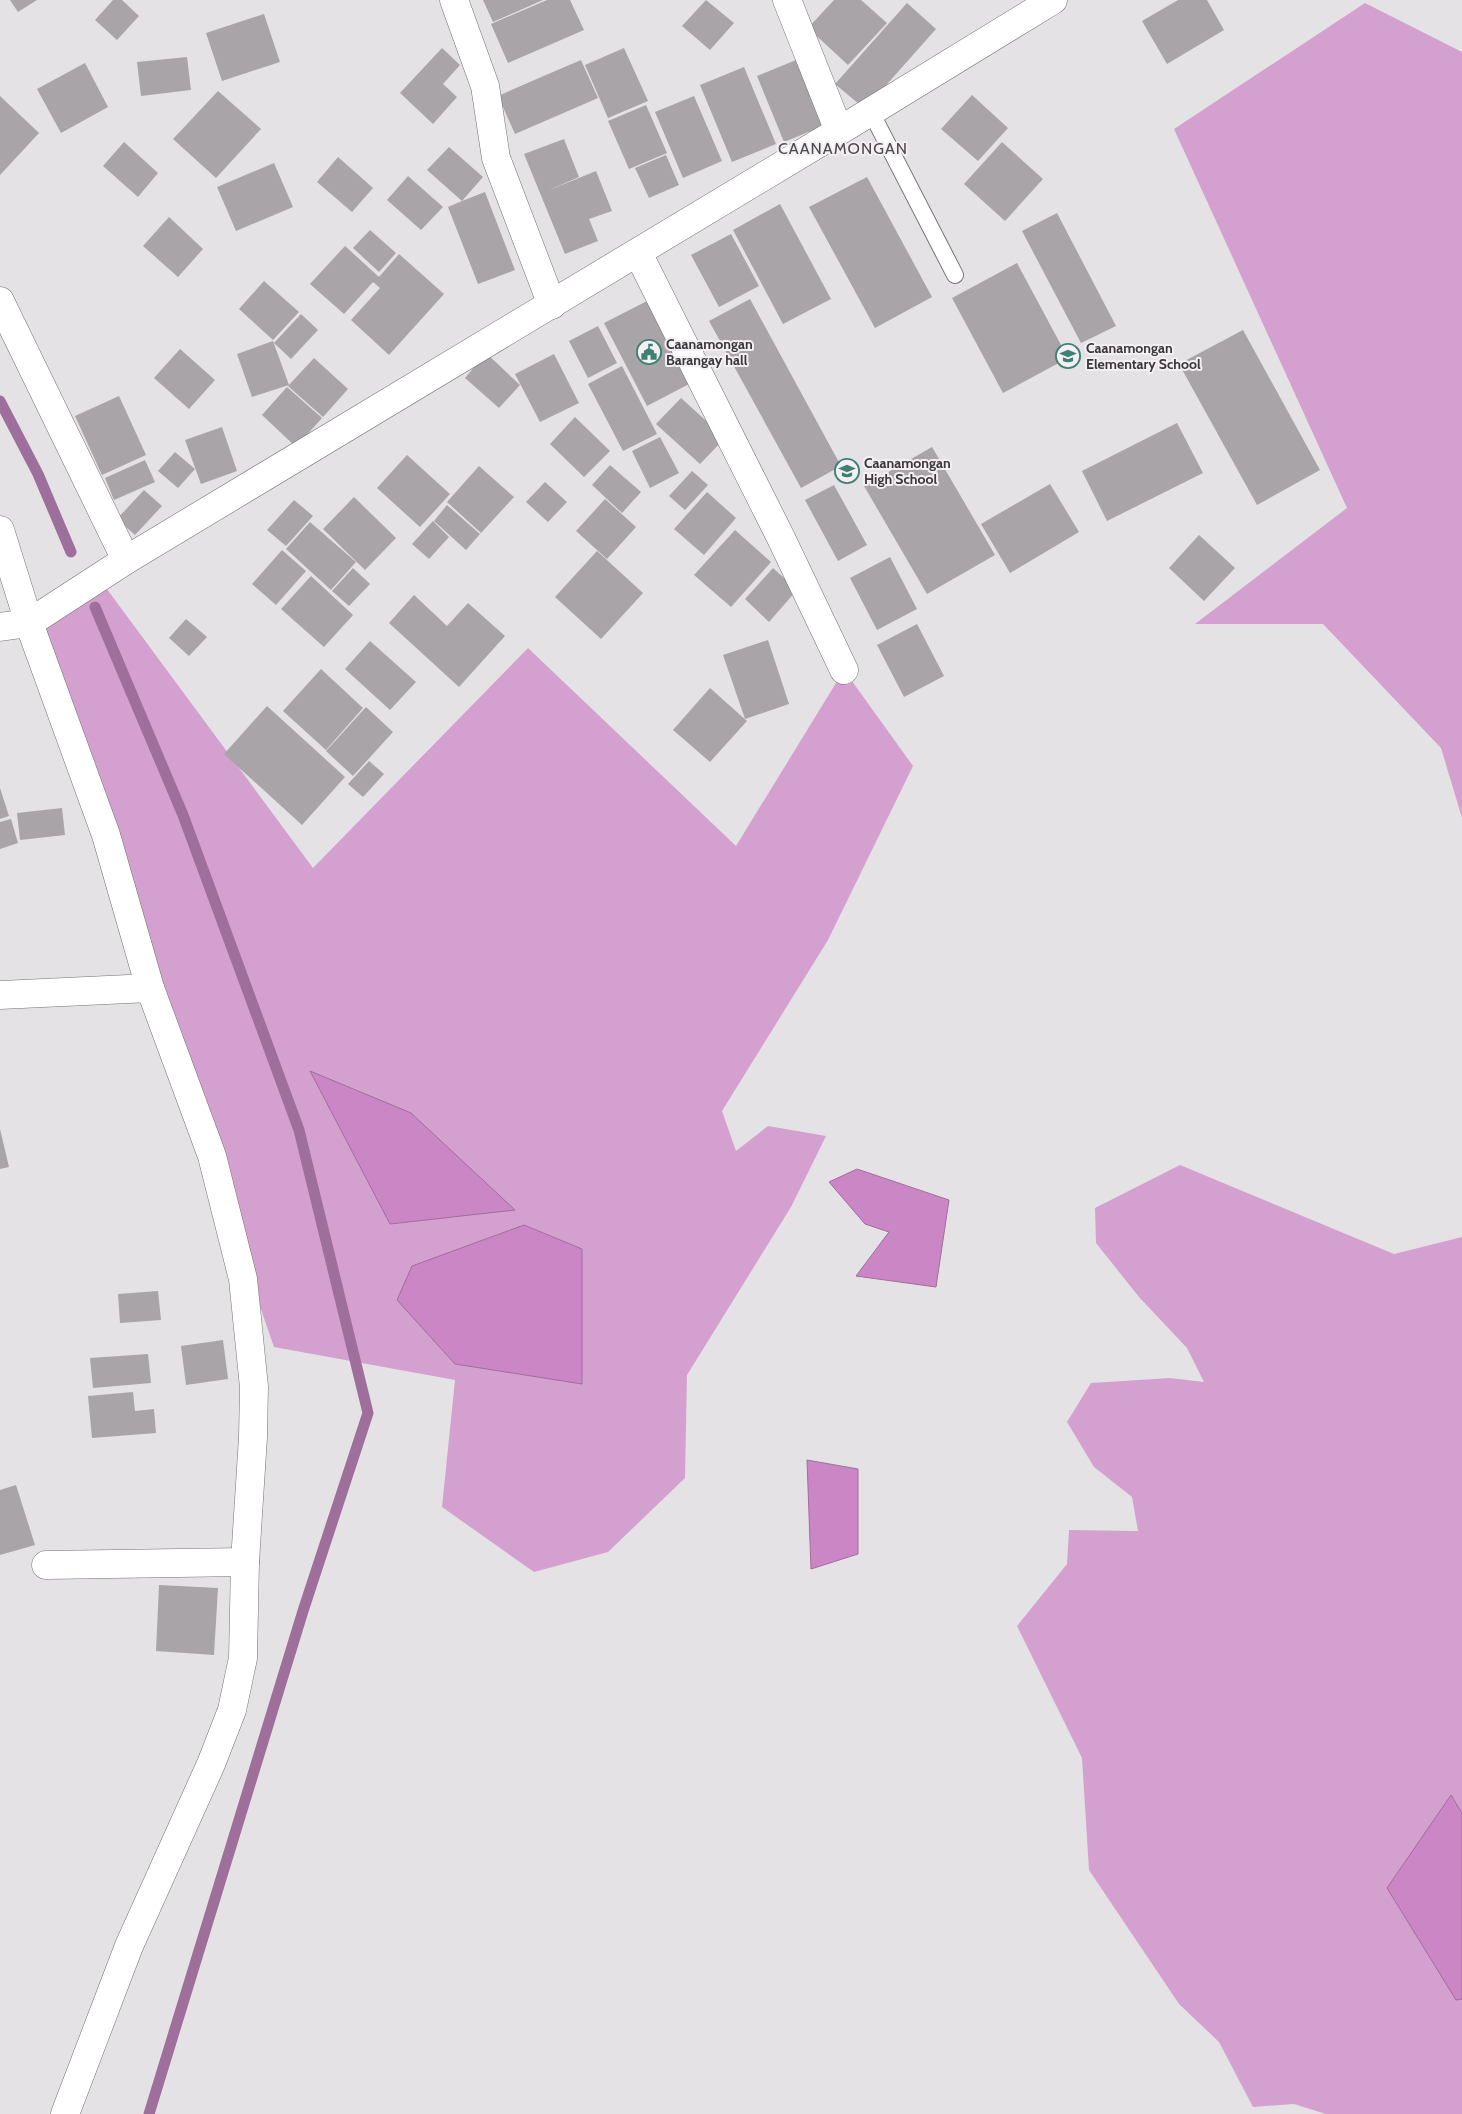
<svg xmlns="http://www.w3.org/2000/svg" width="1462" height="2114" viewBox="0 0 1462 2114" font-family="Cabin,sans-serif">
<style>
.green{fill:#d4a0d0}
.water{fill:#ca86c5;stroke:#9f6f9b}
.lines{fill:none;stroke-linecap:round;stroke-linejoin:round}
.stream{stroke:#9f6f9b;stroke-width:11}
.building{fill:#a8a4a7}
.service-casing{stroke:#747174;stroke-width:18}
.minor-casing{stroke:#747174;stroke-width:29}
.tertiary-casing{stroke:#747174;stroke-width:29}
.service{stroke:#fff;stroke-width:16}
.minor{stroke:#fff;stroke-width:28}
.tertiary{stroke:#fff;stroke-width:28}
.labels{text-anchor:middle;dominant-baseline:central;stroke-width:4;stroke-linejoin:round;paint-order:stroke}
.poi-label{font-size:14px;font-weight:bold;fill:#3a383a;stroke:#f3eff2;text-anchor:start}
.quarter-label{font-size:16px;letter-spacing:1px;fill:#4d4a4d;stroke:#f3eff2}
</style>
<rect width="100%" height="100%" fill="#e5e2e5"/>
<g class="green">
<polygon points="1365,3 1462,52 1462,818 1441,748 1323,624 1195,624 1347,508 1174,129"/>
<polygon points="98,577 313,868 528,648 736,846 844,670 913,766 828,940 722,1111 736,1151 768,1126 826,1136 791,1207 687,1375 685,1478 608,1552 534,1572 442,1507 455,1380 274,1347 150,988 29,623"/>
<polygon points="1180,1165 1394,1254 1462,1237 1462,2114 1326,2114 1294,2104 1253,2107 1219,2042 1179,2004 1089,1870 1082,1758 1017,1626 1067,1564 1069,1530 1138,1531 1132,1497 1094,1467 1067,1422 1091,1383 1170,1378 1204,1382 1187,1348 1139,1297 1096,1243 1095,1208"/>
</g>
<g class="water">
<polygon points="310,1071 411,1113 515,1210 390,1224"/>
<polygon points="857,1169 949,1200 936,1287 856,1276 889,1232 865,1224 829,1182"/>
<polygon points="524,1225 582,1249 582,1384 455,1364 397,1300 412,1266"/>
<polygon points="807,1460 858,1469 858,1554 811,1569"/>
<polygon points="1451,1795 1462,1813 1462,1999 1456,2000 1387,1888"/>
</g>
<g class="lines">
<g class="stream">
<polyline points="0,401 38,474 71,552"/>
<polyline points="95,607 183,815 299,1130 368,1413 303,1611 149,2114"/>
</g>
</g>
<g class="building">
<polygon points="10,0 37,0 18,12"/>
<polygon points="113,0 122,0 139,16 117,40 95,20"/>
<polygon points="483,0 543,0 493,22"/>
<polygon points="547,0 570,0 584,30 508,63 491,24"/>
<polygon points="706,0 734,23 710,50 682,26"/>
<polygon points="834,0 861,0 887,23 848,65 808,28"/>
<polygon points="1178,0 1207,0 1224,30 1167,64 1142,21"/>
<polygon points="907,3 936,29 865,109 835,84"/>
<polygon points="264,14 280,62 222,81 206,33"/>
<polygon points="442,48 460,65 443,84 457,97 433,124 400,93"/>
<polygon points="624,48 648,101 608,118 585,65"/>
<polygon points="187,57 191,90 141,96 137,62"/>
<polygon points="581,60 598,98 515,134 498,96 539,78 542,85 539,78"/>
<polygon points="796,60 823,126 784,142 757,76"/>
<polygon points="85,63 108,107 61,133 37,89"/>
<polygon points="744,67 776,144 732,162 700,85"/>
<polygon points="218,91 261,129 216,178 173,139"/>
<polygon points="972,95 1008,128 978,161 941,129"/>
<polygon points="0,96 39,133 0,175"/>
<polygon points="694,96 722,161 683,178 655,112"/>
<polygon points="646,105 667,153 629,169 608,121"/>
<polygon points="564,139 579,177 547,191 596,171 612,211 589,219 598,241 565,254 524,154"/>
<polygon points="124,142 158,173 138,197 103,166"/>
<polygon points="1002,142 1043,179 1005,221 964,184"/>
<polygon points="449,147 483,177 462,201 485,192 515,270 478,284 448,207 462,201 427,170"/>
<polygon points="666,155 679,185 649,198 635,168"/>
<polygon points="338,157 373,188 352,212 317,182"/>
<polygon points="274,163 293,207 236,231 217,187"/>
<polygon points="408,176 443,207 421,230 387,200"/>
<polygon points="867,177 932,297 875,328 809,207"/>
<polygon points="780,204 831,299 783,324 733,230"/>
<polygon points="1057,213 1116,326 1081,343 1022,231"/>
<polygon points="169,217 203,249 178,277 143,246"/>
<polygon points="370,230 396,253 379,272 353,248"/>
<polygon points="731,234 759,286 719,307 691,255"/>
<polygon points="345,246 379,277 399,254 444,294 389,355 351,320 380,288 373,282 344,314 310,284"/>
<polygon points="1017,263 1068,358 1003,393 952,298"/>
<polygon points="264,281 299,312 273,340 239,309"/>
<polygon points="651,299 693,382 647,406 604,323"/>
<polygon points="750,299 841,466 801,488 709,321"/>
<polygon points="301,314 318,330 291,359 274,343"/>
<polygon points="598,326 617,363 588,378 569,341"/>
<polygon points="1243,330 1320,470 1257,505 1179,364"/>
<polygon points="273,341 289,385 252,397 237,354"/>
<polygon points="180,349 215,380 189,409 154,378"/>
<polygon points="486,353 520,385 499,408 465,378"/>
<polygon points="554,354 579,403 540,422 515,374"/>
<polygon points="314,358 348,389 323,417 288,386"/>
<polygon points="622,366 657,434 623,451 588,384"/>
<polygon points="287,387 322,418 296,447 262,415"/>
<polygon points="119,396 146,455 102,475 75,416"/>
<polygon points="681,398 725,438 700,464 656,424"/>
<polygon points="575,417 610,451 584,477 550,444"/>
<polygon points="1177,423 1203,473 1107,521 1082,471"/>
<polygon points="222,427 237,471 201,484 185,440"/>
<polygon points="660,437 679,473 650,488 632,451"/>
<polygon points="932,447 995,555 927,594 864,486"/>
<polygon points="175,452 195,469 178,488 158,471"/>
<polygon points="407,455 450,494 420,527 377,488"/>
<polygon points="145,460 155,482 114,500 105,478"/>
<polygon points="610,465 641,492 622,513 592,485"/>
<polygon points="479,466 514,497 481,533 447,502"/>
<polygon points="692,471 708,485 685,510 669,496"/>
<polygon points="545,482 567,502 548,522 526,502"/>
<polygon points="1050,484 1079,532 1010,573 981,524"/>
<polygon points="834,485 867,545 838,561 805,500"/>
<polygon points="144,490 162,506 135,535 117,519"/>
<polygon points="707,492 736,518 704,555 674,529"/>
<polygon points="354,497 396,538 365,570 323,529"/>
<polygon points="605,499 636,527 607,559 576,531"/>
<polygon points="294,500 313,516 286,546 267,530"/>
<polygon points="447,505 480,534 466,550 434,521"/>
<polygon points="433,521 449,537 429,559 412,544"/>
<polygon points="310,522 356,562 331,590 286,549"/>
<polygon points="735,530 771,562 731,607 694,575"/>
<polygon points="1199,535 1235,568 1204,601 1169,568"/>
<polygon points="282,550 306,571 276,605 252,584"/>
<polygon points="597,551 643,593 601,639 555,597"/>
<polygon points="890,557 917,609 877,630 850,578"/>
<polygon points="353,568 370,584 349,606 332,591"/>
<polygon points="773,568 797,590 769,622 745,599"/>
<polygon points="311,576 353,615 324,647 281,609"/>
<polygon points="414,595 447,626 468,603 505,636 459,687 389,623"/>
<polygon points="186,619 207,637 189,656 169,638"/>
<polygon points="917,624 944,676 904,697 877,645"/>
<polygon points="768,640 789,704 745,719 723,655"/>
<polygon points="370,641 416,682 390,710 345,669"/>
<polygon points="321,669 363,708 326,750 283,711"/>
<polygon points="710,688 747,721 710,762 673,730"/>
<polygon points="267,706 345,777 302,825 224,754"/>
<polygon points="366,707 393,732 353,776 326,751"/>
<polygon points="369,761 384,774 363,797 348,784"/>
<polygon points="0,788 9,816 0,819"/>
<polygon points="62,808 65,835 20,840 17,813"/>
<polygon points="11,819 18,843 0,849 0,822"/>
<polygon points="0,1129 9,1167 0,1169"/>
<polygon points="158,1291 161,1320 120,1323 118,1294"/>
<polygon points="223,1340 228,1379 186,1385 181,1346"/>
<polygon points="148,1354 151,1383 93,1388 90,1358"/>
<polygon points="133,1392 135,1411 154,1409 156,1433 92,1438 88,1396"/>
<polygon points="16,1485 35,1545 0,1555 0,1490"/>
<polygon points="159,1585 218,1588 214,1655 156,1651"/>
</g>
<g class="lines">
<defs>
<polyline id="service" points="871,112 955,275"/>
<g id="minor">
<polyline points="454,0 485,86 496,158 552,305"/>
<polyline points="787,0 839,131"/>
<polyline points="638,253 781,538 844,670"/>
<polyline points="0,301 126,560"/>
<polyline points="0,530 29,623 106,835 150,988 212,1156 243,1279 254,1387 253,1437 245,1562 243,1658 232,1710 211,1764 129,1946 65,2114"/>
<polyline points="0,995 150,988"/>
<polyline points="46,1565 245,1562"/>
</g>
<polyline id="tertiary" points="0,627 29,623 126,560 839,131 1053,0"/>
</defs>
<use href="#service" class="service-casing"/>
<use href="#minor" class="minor-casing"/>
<use href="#tertiary" class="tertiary-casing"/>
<use href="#service" class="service"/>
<use href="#minor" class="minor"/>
<use href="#tertiary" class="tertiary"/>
</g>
<defs>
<symbol id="civic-ring" viewBox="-11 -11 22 22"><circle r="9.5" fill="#f3eff2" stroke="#3e8174" stroke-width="1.5"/><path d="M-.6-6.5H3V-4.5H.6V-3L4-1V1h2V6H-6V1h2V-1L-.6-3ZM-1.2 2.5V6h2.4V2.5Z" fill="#3e8174"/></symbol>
<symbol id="school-ring" viewBox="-11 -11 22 22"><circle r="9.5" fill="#f3eff2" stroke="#3e8174" stroke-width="1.5"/><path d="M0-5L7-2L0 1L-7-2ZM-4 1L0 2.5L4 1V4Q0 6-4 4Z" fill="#3e8174"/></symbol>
</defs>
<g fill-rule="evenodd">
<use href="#civic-ring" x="635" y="338" width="28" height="28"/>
<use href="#school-ring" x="1054" y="342" width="28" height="28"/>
<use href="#school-ring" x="833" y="457" width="28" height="28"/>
</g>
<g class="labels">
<g class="poi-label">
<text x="666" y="344">Caanamongan<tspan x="666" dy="16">Barangay hall</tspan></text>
<text x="1086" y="348">Caanamongan<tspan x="1086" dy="16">Elementary School</tspan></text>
<text x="864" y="463">Caanamongan<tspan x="864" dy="16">High School</tspan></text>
</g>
<g class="quarter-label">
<text x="843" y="148">CAANAMONGAN</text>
</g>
</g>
</svg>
